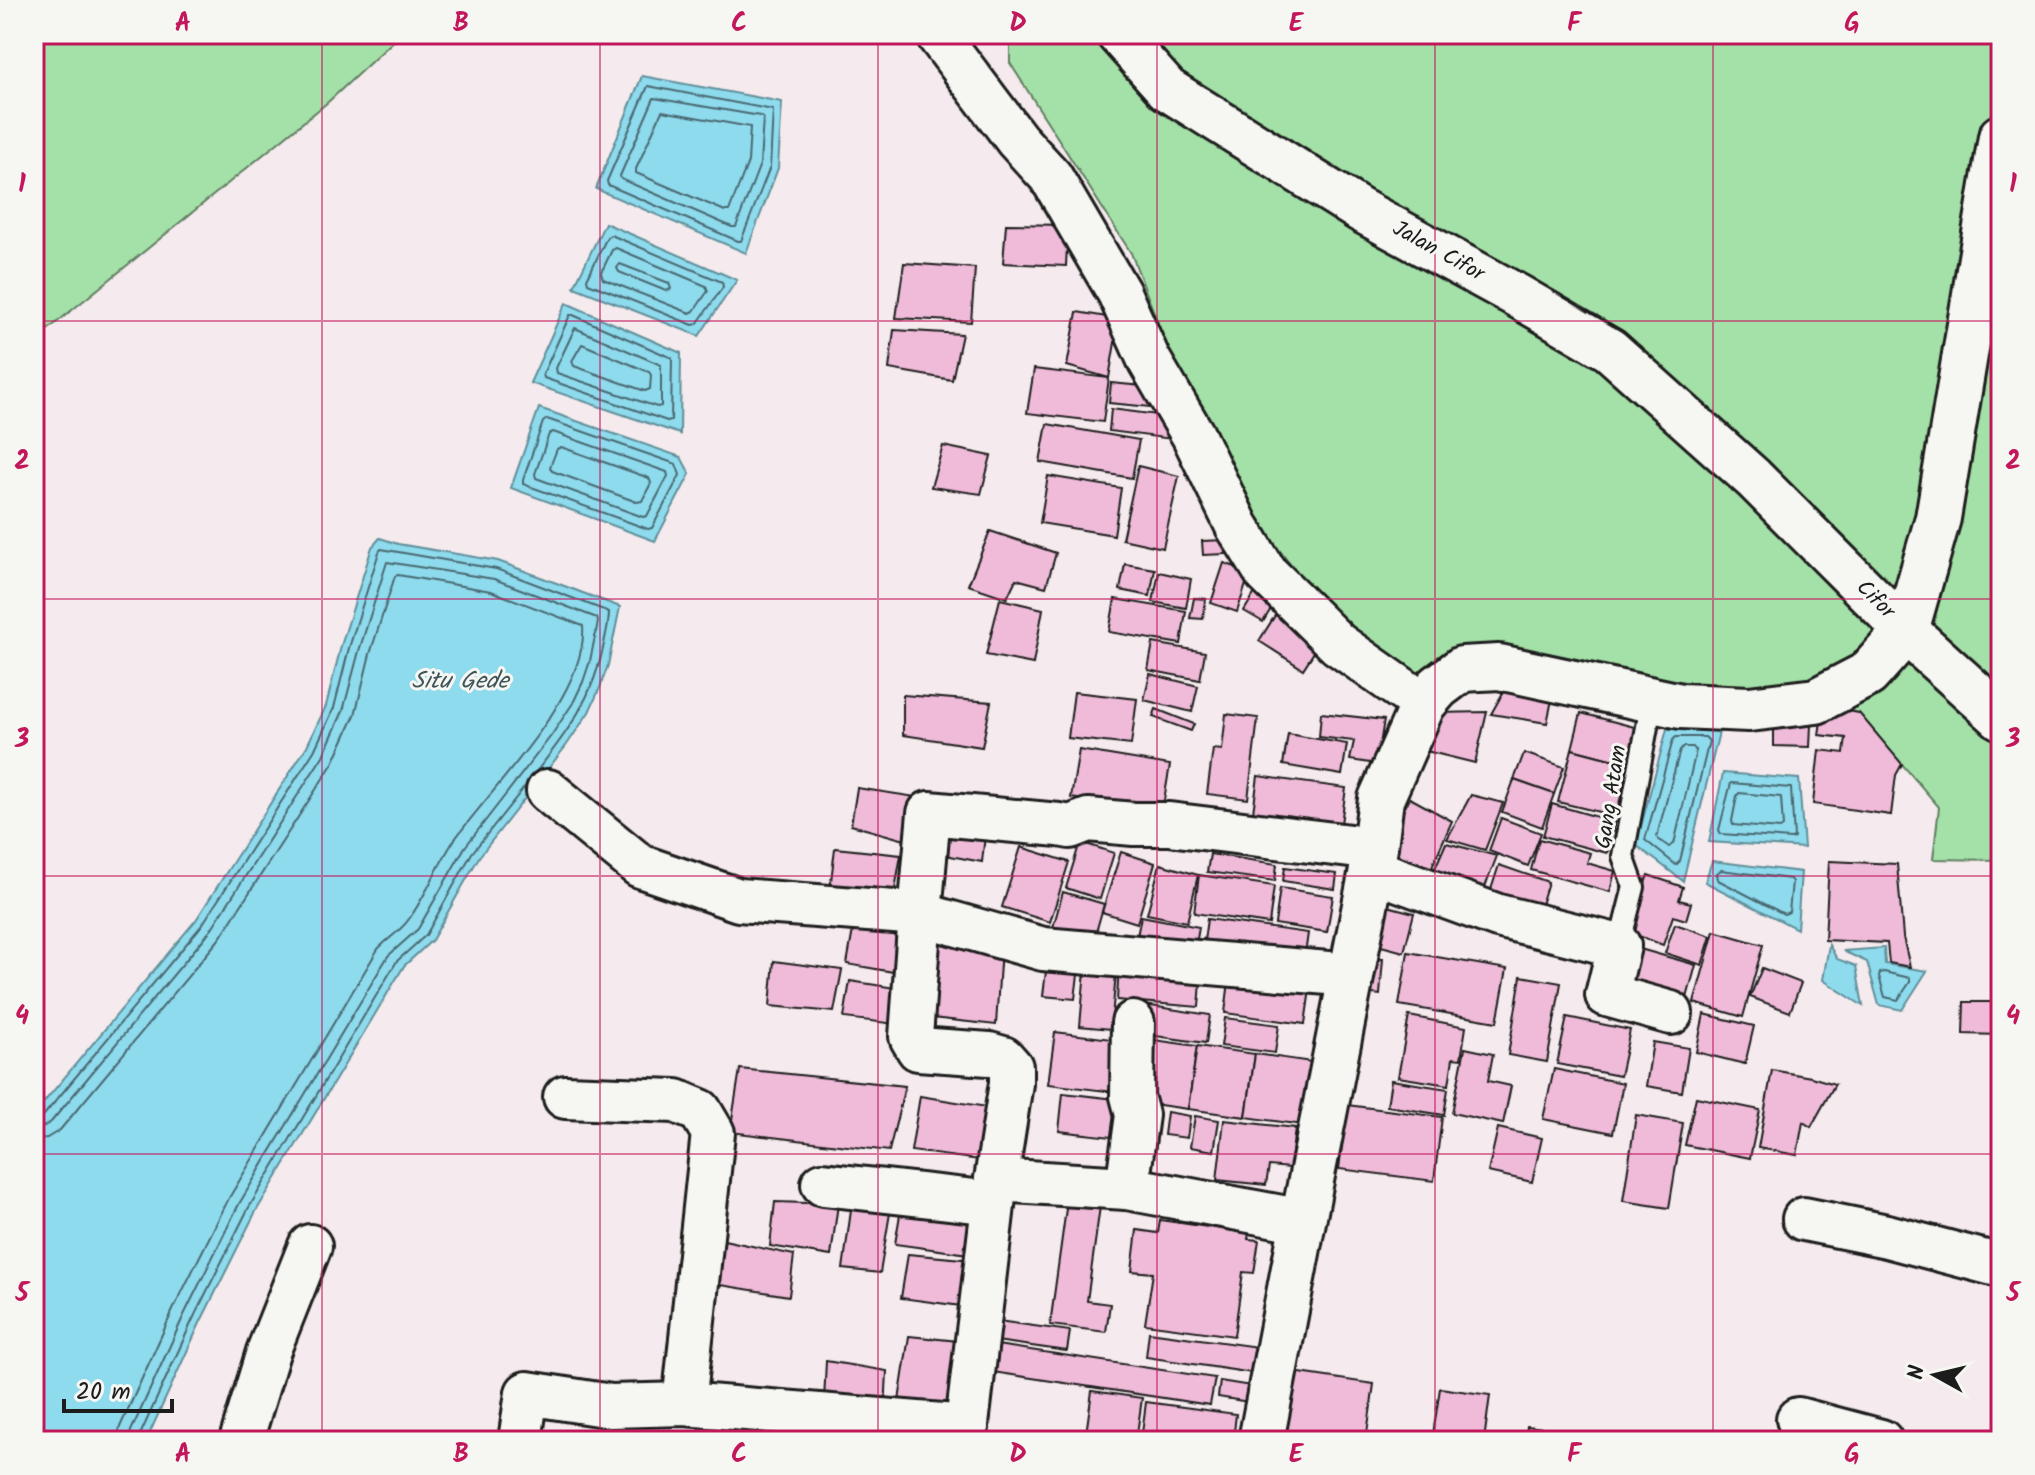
<svg xmlns="http://www.w3.org/2000/svg" width="2035" height="1475" viewBox="0 0 2035 1475" font-family="Kalam,sans-serif">
<style>
.green{fill:#a4e1a8;stroke:#607e62;stroke-width:2}
.water{fill:#8edbee;stroke:#608f9a;stroke-width:2}
.lines{fill:none;stroke-linecap:round;stroke-linejoin:round}
.shore{stroke:#4a6870;stroke-width:2}
.building{fill:#efbbd9;stroke:#1c1c1c;stroke-width:2}
.lane-casing{stroke:#1c1c1c;stroke-width:26}
.street-casing{stroke:#1c1c1c;stroke-width:48}
.secondary-casing{stroke:#1c1c1c;stroke-width:50}
.lane{stroke:#f6f6f2;stroke-width:20}
.street{stroke:#f6f6f2;stroke-width:42}
.secondary{stroke:#f6f6f2;stroke-width:44}
.grid{fill:none;stroke:#c2185b;stroke-width:2;stroke-opacity:0.55}
.labels{text-anchor:middle;dominant-baseline:central;stroke-width:6;stroke-linejoin:round;paint-order:stroke}
.street-label{font-size:22px;fill:#1c1c1c;stroke:#f6f6f2}
.water-label{font-size:24px;font-style:italic;fill:#3e555b;stroke:#f6f6f2}
.neatline{fill:none;stroke:#c2185b;stroke-width:3}
.grid-label{font-size:26px;text-anchor:middle;font-weight:bold;fill:#c2185b}
</style>
<rect width="100%" height="100%" fill="#f5eaed"/>
<filter id="ink" filterUnits="userSpaceOnUse"><feTurbulence type="fractalNoise" baseFrequency=".0125" numOctaves="2"/><feDisplacementMap in="SourceGraphic" scale="16" xChannelSelector="R" yChannelSelector="G"/><feConvolveMatrix kernelMatrix="1 2 1 2 8 2 1 2 1" color-interpolation-filters="sRGB"/></filter>
<g filter="url(#ink)">
<g class="green">
<polygon points="34,34 401,34 328,102 34,341"/>
<polygon points="1010,34 2001,34 2001,860 1933,859 1939,807 1858,713 1553,667 1415,697 1320,604 1209,456 1131,253 1010,63"/>
</g>
<g class="water">
<polygon points="642,76 782,102 778,168 746,253 596,189"/>
<polygon points="605,223 737,280 699,336 574,287"/>
<polygon points="566,303 681,353 680,434 530,383"/>
<polygon points="539,408 681,457 690,474 655,541 511,488"/>
<polygon points="380,538 398,544 498,561 620,607 608,665 600,688 589,712 566,746 479,857 432,940 404,966 255,1213 200,1323 146,1441 34,1441 34,1114 196,920 307,746 326,706 341,646 372,547"/>
<polygon points="1720,728 1683,881 1636,845 1667,729"/>
<polygon points="1723,773 1799,779 1804,848 1709,842"/>
<polygon points="1712,861 1801,872 1797,929 1705,882"/>
<polygon points="1829,945 1837,959 1856,966 1863,1006 1823,980"/>
<polygon points="1884,948 1885,964 1927,971 1902,1010 1879,1005 1867,962 1843,951"/>
</g>
<g class="lines">
<g class="shore">
<polygon points="648,86 773,110 770,167 741,241 738,241 608,185 607,181"/>
<polygon points="654,98 760,116 763,118 760,164 736,227 732,227 621,179 620,176"/>
<polygon points="662,111 750,127 748,162 729,211 725,211 636,173 636,169"/>
<polygon points="611,235 722,282 723,287 697,324 693,325 588,283 587,279 607,237"/>
<polygon points="616,248 706,286 708,291 694,311 690,313 603,279 601,273 612,250"/>
<polygon points="620,264 669,283 671,289 666,291 619,272 617,268"/>
<polygon points="570,315 573,315 672,358 671,420 667,421 544,378 543,374"/>
<polygon points="575,328 661,365 661,406 657,407 557,373 556,368"/>
<polygon points="582,344 649,372 651,375 650,389 645,391 574,366 572,361"/>
<polygon points="547,419 676,464 680,475 652,528 648,529 523,484 523,480 543,422"/>
<polygon points="553,432 667,472 668,476 647,516 643,517 536,478 535,474 549,434"/>
<polygon points="561,447 649,478 651,483 642,501 637,502 552,471 550,467 557,449"/>
<polygon points="1676,737 1705,737 1709,741 1680,861 1676,865 1645,840 1673,740"/>
<polygon points="1683,747 1693,747 1696,751 1674,844 1669,847 1658,839 1657,836 1680,750"/>
<polygon points="1731,783 1791,788 1794,838 1791,839 1721,834 1719,830"/>
<polygon points="1739,793 1781,797 1783,827 1780,829 1733,825 1732,821 1737,796"/>
<polygon points="1721,870 1790,879 1792,882 1789,912 1784,914 1718,880 1717,873"/>
<polygon points="1884,972 1910,978 1910,982 1898,1000 1885,997 1879,976 1880,973"/>
<path d="M34 1118H39L44 1115 202 925 314 751 334 708 349 648 379 552 381 549 496 569 609 612C609 623 606 633 604 644 593 698 569 730 536 772"/>
<polyline points="34,1128 43,1127 51,1122 210,931 323,756 343,711 359,651 387,562 494,579 597,618 598,622 590,661 583,682 573,703 551,736 465,847 418,929 388,956 239,1204 184,1315 131,1431 129,1441"/>
<path d="M34 1140 47 1138 60 1130 220 938 333 763 355 715 370 654 395 576 398 575 491 591 583 626C588 694 494 785 455 839 438 864 427 894 409 919 401 931 388 938 378 949L229 1198 173 1310 120 1427 117 1441"/>
<polyline points="139,1441 140,1435 193,1319 248,1209 397,961 426,935 472,853 527,784"/>
</g>
</g>
<g class="building">
<polygon points="1006,224 1068,225 1066,266 1003,263"/>
<polygon points="904,263 975,268 971,322 896,318"/>
<polygon points="1077,312 1119,319 1109,378 1067,366"/>
<polygon points="894,330 962,334 952,380 889,369"/>
<polygon points="1034,369 1109,378 1103,422 1027,413"/>
<polygon points="1111,383 1163,388 1161,408 1109,403"/>
<polygon points="1111,409 1174,417 1172,439 1109,431"/>
<polygon points="1047,424 1139,440 1132,478 1040,462"/>
<polygon points="943,446 991,456 981,494 931,487"/>
<polygon points="1138,466 1179,476 1163,548 1122,539"/>
<polygon points="1048,476 1121,488 1114,535 1040,523"/>
<polygon points="990,531 1056,553 1046,587 1016,579 1007,598 968,585"/>
<polygon points="1225,540 1226,554 1203,555 1202,541"/>
<polygon points="1224,563 1250,572 1237,612 1211,603"/>
<polygon points="1125,564 1155,569 1150,596 1120,590"/>
<polygon points="1159,572 1191,579 1186,608 1153,602"/>
<polygon points="1259,586 1278,597 1263,622 1244,611"/>
<polygon points="1194,598 1206,599 1203,619 1190,618"/>
<polygon points="1000,599 1043,609 1033,664 986,655"/>
<polygon points="1115,599 1186,611 1181,644 1109,632"/>
<polygon points="1281,606 1325,635 1303,669 1259,641"/>
<polygon points="1153,643 1205,652 1200,680 1148,670"/>
<polygon points="1150,674 1198,686 1192,712 1144,700"/>
<polygon points="1509,682 1555,686 1547,723 1491,714"/>
<polygon points="1074,692 1137,699 1131,745 1068,738"/>
<polygon points="903,695 991,702 982,747 903,735"/>
<polygon points="1823,707 1859,713 1902,764 1896,775 1891,815 1813,804 1819,750 1844,753 1846,738 1819,735"/>
<polygon points="1156,709 1194,724 1191,731 1153,717"/>
<polygon points="1487,712 1475,763 1418,749 1436,713"/>
<polygon points="1321,713 1384,720 1377,764 1350,760 1354,741 1319,737"/>
<polygon points="1581,713 1638,728 1629,764 1572,749"/>
<polygon points="1226,714 1258,718 1248,799 1207,794 1213,749 1222,750"/>
<polygon points="1774,723 1811,724 1810,747 1774,746"/>
<polygon points="1288,734 1347,744 1342,775 1283,765"/>
<polygon points="1572,749 1629,764 1616,816 1558,802"/>
<polygon points="1079,750 1170,765 1162,812 1071,798"/>
<polygon points="1524,753 1564,767 1554,794 1514,780"/>
<polygon points="1258,776 1346,788 1339,838 1251,827"/>
<polygon points="1514,780 1554,794 1542,827 1502,812"/>
<polygon points="857,788 916,797 905,840 851,825"/>
<polygon points="1471,795 1503,803 1485,850 1447,839"/>
<polygon points="1410,798 1452,821 1427,878 1378,857"/>
<polygon points="1552,804 1615,822 1607,853 1543,836"/>
<polygon points="930,806 987,817 982,862 919,850"/>
<polygon points="1501,818 1541,833 1528,866 1489,851"/>
<polygon points="1539,839 1590,853 1587,863 1615,871 1610,892 1531,870"/>
<polygon points="1080,842 1114,853 1100,899 1066,888"/>
<polygon points="1446,843 1497,856 1478,905 1428,884"/>
<polygon points="1021,847 1069,862 1050,922 1002,907"/>
<polygon points="835,848 901,855 892,907 829,898"/>
<polygon points="1121,852 1155,863 1137,923 1102,912"/>
<polygon points="1210,854 1277,864 1275,881 1207,872"/>
<polygon points="1829,861 1897,864 1903,937 1910,967 1889,963 1887,943 1825,940"/>
<polygon points="1160,864 1198,875 1187,922 1147,914"/>
<polygon points="1499,865 1548,882 1536,921 1486,905"/>
<polygon points="1285,867 1337,874 1335,889 1283,881"/>
<polygon points="1199,875 1274,886 1269,924 1194,913"/>
<polygon points="1648,875 1683,887 1679,900 1691,903 1686,920 1673,916 1663,945 1628,932"/>
<polygon points="1280,888 1333,896 1327,932 1275,924"/>
<polygon points="1063,892 1104,904 1089,957 1048,945"/>
<polygon points="1372,902 1414,913 1404,952 1362,941"/>
<polygon points="1141,916 1199,927 1193,963 1134,952"/>
<polygon points="1207,919 1308,933 1303,969 1202,955"/>
<polygon points="854,924 904,929 899,973 847,964"/>
<polygon points="1675,924 1711,936 1702,965 1665,953"/>
<polygon points="1714,931 1763,945 1743,1017 1694,1003"/>
<polygon points="927,932 1001,948 996,1025 932,1018"/>
<polygon points="1626,945 1696,965 1684,1009 1615,989"/>
<polygon points="1408,952 1507,969 1497,1022 1399,1005"/>
<polygon points="1048,954 1080,958 1075,999 1043,996"/>
<polygon points="1358,957 1383,959 1380,995 1355,992"/>
<polygon points="774,961 842,970 834,1012 770,1006"/>
<polygon points="1119,963 1202,970 1199,1007 1117,1000"/>
<polygon points="1231,965 1312,975 1305,1024 1225,1013"/>
<polygon points="1762,968 1801,983 1790,1012 1750,997"/>
<polygon points="1085,970 1116,973 1111,1029 1080,1026"/>
<polygon points="1521,976 1561,983 1547,1062 1508,1055"/>
<polygon points="850,981 902,989 896,1024 844,1018"/>
<polygon points="1964,1002 2001,1002 2001,1035 1963,1034"/>
<polygon points="1138,1004 1210,1015 1206,1043 1134,1033"/>
<polygon points="1704,1014 1754,1026 1745,1064 1696,1052"/>
<polygon points="1409,1016 1466,1027 1461,1059 1453,1058 1449,1085 1398,1077"/>
<polygon points="1567,1017 1630,1030 1620,1076 1557,1064"/>
<polygon points="1225,1018 1279,1025 1275,1053 1221,1046"/>
<polygon points="1055,1032 1120,1040 1114,1092 1048,1084"/>
<polygon points="1147,1039 1197,1046 1188,1109 1138,1102"/>
<polygon points="1653,1042 1689,1048 1682,1092 1646,1086"/>
<polygon points="1197,1046 1255,1054 1246,1117 1188,1109"/>
<polygon points="1465,1048 1493,1054 1488,1081 1511,1086 1503,1124 1452,1113"/>
<polygon points="1255,1054 1312,1062 1303,1125 1246,1117"/>
<polygon points="740,1069 905,1086 889,1151 730,1132"/>
<polygon points="1554,1069 1623,1083 1613,1133 1543,1119"/>
<polygon points="1772,1070 1811,1077 1835,1084 1811,1127 1803,1122 1797,1155 1758,1148"/>
<polygon points="1391,1080 1448,1089 1444,1115 1387,1106"/>
<polygon points="1063,1093 1124,1100 1120,1138 1059,1131"/>
<polygon points="920,1096 993,1108 987,1161 911,1151"/>
<polygon points="1696,1097 1760,1110 1750,1158 1685,1145"/>
<polygon points="1347,1105 1442,1117 1434,1181 1339,1169"/>
<polygon points="1167,1112 1190,1116 1187,1138 1164,1135"/>
<polygon points="1636,1115 1683,1123 1669,1208 1623,1201"/>
<polygon points="1195,1116 1219,1120 1214,1151 1190,1147"/>
<polygon points="1224,1120 1295,1128 1290,1168 1269,1166 1266,1185 1217,1180"/>
<polygon points="1498,1128 1542,1138 1532,1182 1488,1172"/>
<polygon points="1068,1194 1101,1199 1087,1301 1110,1304 1106,1332 1050,1325"/>
<polygon points="903,1197 982,1207 976,1255 895,1244"/>
<polygon points="775,1202 838,1204 831,1256 770,1246"/>
<polygon points="852,1203 891,1207 880,1273 843,1269"/>
<polygon points="1160,1220 1249,1233 1248,1239 1259,1240 1254,1273 1243,1272 1234,1336 1145,1324 1153,1273 1132,1271 1137,1230 1158,1233"/>
<polygon points="724,1240 794,1255 789,1296 714,1284"/>
<polygon points="908,1254 973,1260 969,1307 901,1298"/>
<polygon points="998,1321 1070,1331 1067,1351 996,1341"/>
<polygon points="1149,1332 1258,1347 1253,1373 1146,1357"/>
<polygon points="909,1336 968,1342 953,1419 898,1407"/>
<polygon points="990,1344 1215,1378 1210,1405 986,1371"/>
<polygon points="826,1361 887,1371 885,1412 824,1401"/>
<polygon points="1293,1372 1374,1384 1366,1441 1284,1441"/>
<polygon points="1220,1381 1251,1386 1249,1402 1218,1397"/>
<polygon points="1440,1388 1490,1395 1484,1441 1432,1441"/>
<polygon points="1092,1391 1142,1398 1136,1441 1085,1441"/>
<polygon points="1146,1402 1236,1414 1233,1441 1141,1441"/>
<polygon points="1527,1426 1552,1429 1550,1441 1525,1441"/>
</g>
<g class="lines">
<defs>
<polyline id="lane" points="1619,946 1634,887 1623,856 1652,700"/>
<g id="street">
<polyline points="937,34 1017,140 1051,177 1119,293 1149,360 1193,435 1237,526 1266,573 1338,644 1423,704"/>
<polyline points="1118,34 1167,89 1360,210 1516,295 1610,350 1753,478 1906,631"/>
<polyline points="548,791 640,866 739,900 920,914 1043,949 1352,975"/>
<polyline points="1372,870 1498,916 1619,946 1607,995 1671,1013"/>
<polyline points="565,1097 676,1101 700,1111 713,1133 684,1404"/>
<polyline points="996,1180 1127,1188 1303,1221"/>
<polyline points="823,1184 993,1203"/>
<polyline points="1127,1188 1137,1115 1132,1096 1133,1023"/>
<polyline points="1804,1219 1887,1236 2001,1266"/>
<polyline points="1798,1419 1881,1441"/>
<polyline points="241,1441 268,1352 310,1246"/>
<polyline points="520,1441 527,1393 611,1406 684,1404 967,1427"/>
<polyline points="965,1441 996,1180 1011,1083 1011,1067 1003,1058 989,1054 918,1049 911,1037 920,914 929,813 1059,825 1070,827 1088,820 1134,824 1169,824 1375,849"/>
</g>
<g id="secondary">
<polyline points="1906,631 2001,717"/>
<polyline points="1261,1441 1303,1221 1372,870 1381,799 1423,704 1438,687 1462,669 1499,667 1681,706 1749,709 1816,701 1868,674 1906,631 1938,518 2001,137"/>
</g>
</defs>
<use href="#lane" class="lane-casing"/>
<use href="#street" class="street-casing"/>
<use href="#secondary" class="secondary-casing"/>
<use href="#lane" class="lane"/>
<use href="#street" class="street"/>
<use href="#secondary" class="secondary"/>
</g>
</g>
<path class="grid" d="M322 34V1441M600 34V1441M878 34V1441M1157 34V1441M1435 34V1441M1713 34V1441M34 321H2001M34 599H2001M34 876H2001M34 1154H2001"/>
<g class="labels">
<g class="street-label">
<text transform="translate(1438 252) rotate(29)">Jalan Cifor</text>
<text transform="translate(1875 600) rotate(45)">Cifor</text>
<text transform="translate(1612 797) rotate(-81)">Gang Atam</text>
</g>
<g class="water-label">
<text x="460" y="681">Situ Gede</text>
</g>
</g>
<rect width="2035" height="1475" fill="none" stroke="#f6f6f2" stroke-width="88"/>
<g transform="translate(1935 1375) rotate(278)" stroke="#f6f6f2" stroke-width="6" paint-order="stroke">
<path d="M0-6L14 30L0 20L-14 30Z" fill="#1c1c1c"/>
<text y="-12" font-size="22" font-weight="bold" text-anchor="middle" fill="#1c1c1c">N</text>
</g>
<path d="M64 1399v12h108v-12" fill="none" stroke="#1c1c1c" stroke-width="4"/>
<text x="76" y="1399" font-size="24" fill="#1c1c1c" stroke="#f6f6f2" stroke-width="6" paint-order="stroke">20 m</text>
<rect x="44" y="44" width="1947" height="1387" class="neatline"/>
<g class="grid-label">
<text x="183" y="31">A</text>
<text x="461" y="31">B</text>
<text x="739" y="31">C</text>
<text x="1018" y="31">D</text>
<text x="1296" y="31">E</text>
<text x="1574" y="31">F</text>
<text x="1852" y="31">G</text>
<text x="22" y="192">1</text>
<text x="2013" y="192">1</text>
<text x="22" y="469">2</text>
<text x="2013" y="469">2</text>
<text x="22" y="747">3</text>
<text x="2013" y="747">3</text>
<text x="22" y="1024">4</text>
<text x="2013" y="1024">4</text>
<text x="22" y="1301">5</text>
<text x="2013" y="1301">5</text>
<text x="183" y="1462">A</text>
<text x="461" y="1462">B</text>
<text x="739" y="1462">C</text>
<text x="1018" y="1462">D</text>
<text x="1296" y="1462">E</text>
<text x="1574" y="1462">F</text>
<text x="1852" y="1462">G</text>
</g>
</svg>
